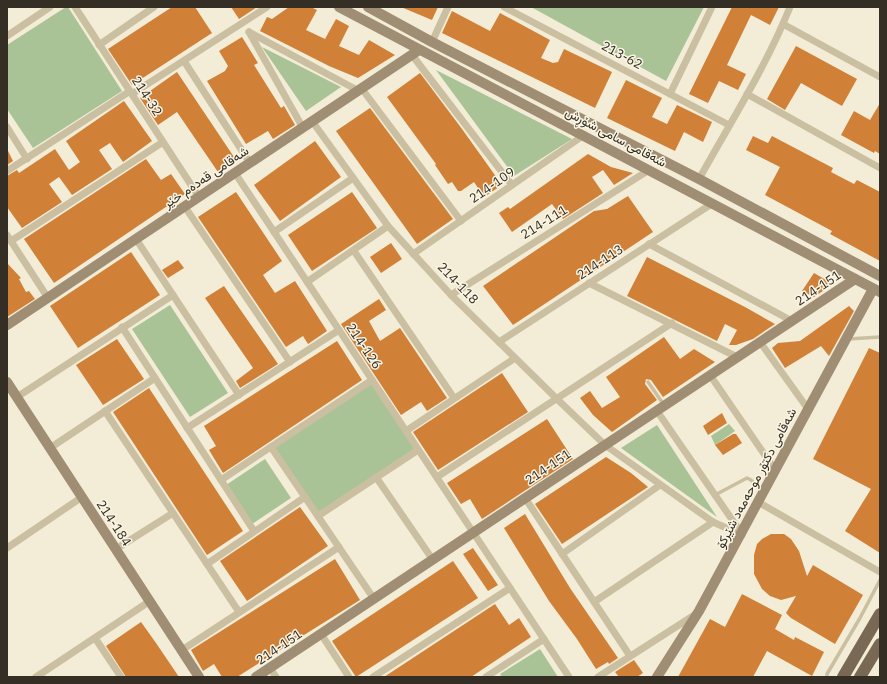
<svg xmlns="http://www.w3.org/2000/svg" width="887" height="684" viewBox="0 0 887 684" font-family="'IBM Plex Sans',Vazirmatn,sans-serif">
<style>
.green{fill:#a9c396}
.building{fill:#d08137}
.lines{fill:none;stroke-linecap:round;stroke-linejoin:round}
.lane{stroke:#cbbfa2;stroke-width:3.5}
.street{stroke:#cbbfa2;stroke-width:7}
.secondary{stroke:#9f8e73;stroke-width:10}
.primary{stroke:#796954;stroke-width:12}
.labels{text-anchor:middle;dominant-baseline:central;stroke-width:3;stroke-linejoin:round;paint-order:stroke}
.street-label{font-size:13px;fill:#352e25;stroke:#faf5e3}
</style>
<rect width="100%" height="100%" fill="#f3ecd6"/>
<g class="green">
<polygon points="66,7 68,7 122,91 33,148 7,109 7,45"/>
<polygon points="531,7 704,7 666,81"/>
<polygon points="262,47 341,87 306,111"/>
<polygon points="436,70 572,139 514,176"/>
<polygon points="170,305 228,393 190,417 132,329"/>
<polygon points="372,380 418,450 318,516 271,447"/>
<polygon points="729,424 735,431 715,445 711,436"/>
<polygon points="657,425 717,517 621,448"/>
<polygon points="265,459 291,498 252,524 226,485"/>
<polygon points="540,649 558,677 502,677 500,674"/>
</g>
<g class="building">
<polygon points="172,7 195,7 212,33 132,85 108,49"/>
<polygon points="231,7 257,7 239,19"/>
<polygon points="289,7 311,7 317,10 306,30 325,39 336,19 349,26 339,46 350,51 359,55 369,40 395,55 358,78 329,66 260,31 267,17 272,19"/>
<polygon points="401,7 438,7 432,20"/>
<polygon points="732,7 779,7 770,25 751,15 727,65 746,74 738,90 719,81 708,103 689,94"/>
<polygon points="452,11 490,31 500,13 550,40 541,58 553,63 558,62 564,49 612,72 595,108 442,33"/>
<polygon points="242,37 258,63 254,65 281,108 284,106 295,125 273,139 268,131 246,144 207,81 225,71 228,66 219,51"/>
<polygon points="796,46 857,79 842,106 801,83 785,110 767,99"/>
<polygon points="177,72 236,160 218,172 177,112 158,125 140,98"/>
<polygon points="420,73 462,129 502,185 484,197 474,182 461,191 458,191 452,182 448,184 435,165 436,164 387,97"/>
<polygon points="626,80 662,98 652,117 667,124 677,105 712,122 703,142 684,132 675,151 607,118"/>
<polygon points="124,101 152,141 123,162 110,143 99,150 112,169 72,195 59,177 49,184 62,202 22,228 7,207 7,176 17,170 19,173 55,149 69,170 80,162 66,141"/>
<polygon points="880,103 880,154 875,151 874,153 841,135 854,111 870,120"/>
<polygon points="370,108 453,219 417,244 336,131"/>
<polygon points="753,136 768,143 772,136 833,168 831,172 854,184 857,180 880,192 880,261 830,234 832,231 765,195 780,167 746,150"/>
<polygon points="315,141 341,177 280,221 254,185"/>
<polygon points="7,149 13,161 7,165"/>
<polygon points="588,154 611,167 633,173 614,185 603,170 592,177 603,193 597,197 563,219 552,204 512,232 499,213 508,207 510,209"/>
<polygon points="146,159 161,180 171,174 185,194 54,283 24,239"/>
<polygon points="236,192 282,261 263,275 275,293 295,281 327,331 308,344 303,336 286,347 198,217"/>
<polygon points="352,192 377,228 312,271 288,235"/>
<polygon points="628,196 653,232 513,325 483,286 594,211 607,209"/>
<polygon points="391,243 402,259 381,273 370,257"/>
<polygon points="131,252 160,295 78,348 50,306"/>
<polygon points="647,257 745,307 775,324 753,339 736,345 729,345 737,330 725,324 717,341 627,296"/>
<polygon points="178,260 184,268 168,278 162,270"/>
<polygon points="7,263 21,278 19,279 26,292 29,291 35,299 7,317"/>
<polygon points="814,273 833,284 814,297 802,291"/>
<polygon points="224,286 278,364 240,388 236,381 253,368 205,298"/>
<polygon points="379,299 386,310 369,321 380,341 400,328 447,398 427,411 421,402 401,415 341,324"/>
<polygon points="849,306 854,311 829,356 821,346 785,368 772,348 778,343 800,341"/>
<polygon points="664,337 680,359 694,349 715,362 663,397 651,380 646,379 645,384 657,400 612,432 593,415 580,398 590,391 602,408 620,397 606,377"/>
<polygon points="117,339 144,379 103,405 76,365"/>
<polygon points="337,341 362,380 223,473 209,450 216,446 204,426"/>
<polygon points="869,348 880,353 880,553 845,531 871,489 813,459"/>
<polygon points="502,373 528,412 438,470 413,432"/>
<polygon points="149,388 243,531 207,555 113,412"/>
<polygon points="722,413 727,423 708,435 703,426"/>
<polygon points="547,419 573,459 482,519 470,499 461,504 447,483"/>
<polygon points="733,434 736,434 742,443 723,455 715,445"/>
<polygon points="606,457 631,473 648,487 562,544 535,504"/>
<polygon points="300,507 328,546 247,601 220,561"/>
<polygon points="525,514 570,588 618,658 609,664 608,662 596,669 577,639 549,601 504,528"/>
<polygon points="771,534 784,534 791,539 799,551 807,576 813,565 863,595 835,644 791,618 786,613 796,596 781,600 770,596 762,589 754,574 754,555 757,544 762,539"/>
<polygon points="473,548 498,585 488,591 463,554"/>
<polygon points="335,559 360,600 237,677 222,677 214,664 203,671 191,650"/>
<polygon points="453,561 478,598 356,677 332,641"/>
<polygon points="742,594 782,615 775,629 794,640 795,637 824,652 812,676 767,651 753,677 678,677 710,619 725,627"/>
<polygon points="495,604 509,625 519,618 531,637 471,677 384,677"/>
<polygon points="141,622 156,643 179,677 126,677 106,646"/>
<polygon points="634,660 643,673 637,677 619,677 615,672"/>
</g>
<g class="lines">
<g class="lane">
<polyline points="848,339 880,337"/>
<polyline points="648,382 664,405"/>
<polyline points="715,495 747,478 751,480 762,491"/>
<polyline points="827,677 827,674 860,618 880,580"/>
</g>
<g class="street">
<polyline points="75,7 199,197"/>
<polyline points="504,7 729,125"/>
<polyline points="783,24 880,77"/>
<polyline points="249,32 359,91"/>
<polyline points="249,32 303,128"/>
<polyline points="7,36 50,7"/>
<polyline points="432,42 448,7"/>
<polyline points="99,45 154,7"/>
<polyline points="412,55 512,185"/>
<polyline points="184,61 250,163"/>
<polyline points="362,89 461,221"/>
<polyline points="132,94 267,7"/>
<polyline points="670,94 712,7"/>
<polyline points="747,94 880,168"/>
<polyline points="312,121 388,226 451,295 557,399 605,445 713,522 742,535"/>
<polyline points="7,127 27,159"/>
<polyline points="7,171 130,91"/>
<polyline points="235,173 569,677"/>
<path d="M699 179C730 123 766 67 790 7"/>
<polyline points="185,207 290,362"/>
<polyline points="274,232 353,178"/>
<polyline points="7,235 48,298"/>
<polyline points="136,239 239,395"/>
<polyline points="11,241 163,142"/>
<polyline points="649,244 792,321"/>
<polyline points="354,251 454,398"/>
<polyline points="413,254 584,135"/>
<polyline points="307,282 388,226"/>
<polyline points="589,283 737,357"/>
<polyline points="451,295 649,170"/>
<polyline points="122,327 254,531"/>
<polyline points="499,342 713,203"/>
<polyline points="760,342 808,409"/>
<polyline points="710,375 775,470"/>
<polyline points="17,397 173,295"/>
<polyline points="105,411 239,612"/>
<polyline points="657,411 742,534"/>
<polyline points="187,428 339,330"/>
<polyline points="406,431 515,358"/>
<polyline points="271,447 374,599"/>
<polyline points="50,448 155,378"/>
<polyline points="376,477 433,560"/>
<polyline points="437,477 672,323"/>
<polyline points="221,480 372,380"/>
<polyline points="525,498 630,656"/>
<polyline points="758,502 880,572"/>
<polyline points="318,516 418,450"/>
<polyline points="7,548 82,497"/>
<polyline points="116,549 173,513"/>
<polyline points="562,554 660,485"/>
<polyline points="207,564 305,497"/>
<polyline points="594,602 713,522"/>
<polyline points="321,634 349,677"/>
<polyline points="95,638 121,677"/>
<polyline points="182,650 339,547"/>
<polyline points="270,668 276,677"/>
<polyline points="36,677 150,601"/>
<polyline points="373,677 510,588"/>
<polyline points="486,677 544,639"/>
<polyline points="598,677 696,614"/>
</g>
<g class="secondary">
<polyline points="339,7 880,292"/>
<polyline points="368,7 432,42 699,179 880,276"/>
<polyline points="7,325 419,50"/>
<polyline points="7,382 199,677"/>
<polyline points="256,677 855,279"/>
<polyline points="657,677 699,611 873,289"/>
</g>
<g class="primary">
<polyline points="843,677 880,614"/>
<polyline points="860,677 880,644"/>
</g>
</g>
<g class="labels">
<g class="street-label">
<text transform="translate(622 55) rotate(28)">213-62</text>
<text transform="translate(147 96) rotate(57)">214-32</text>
<text transform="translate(616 137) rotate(28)">شەقامی سامی شۆڕش</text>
<text transform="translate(206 177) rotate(-34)">شەقامی قەدەم خێر</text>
<text transform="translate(492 185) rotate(-35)">214-109</text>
<text transform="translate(544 222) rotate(-32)">214-111</text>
<text transform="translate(600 262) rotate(-33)">214-113</text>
<text transform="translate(458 283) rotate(46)">214-118</text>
<text transform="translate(818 288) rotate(-34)">214-151</text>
<text transform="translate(364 346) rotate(56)">214-126</text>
<text transform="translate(548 467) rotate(-34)">214-151</text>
<text transform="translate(756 478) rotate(-62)">شەقامی دکتۆر موحەمەد شێرکۆ</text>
<text transform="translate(114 523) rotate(57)">214-184</text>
<text transform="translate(279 647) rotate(-34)">214-151</text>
</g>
</g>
<rect width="887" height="684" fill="none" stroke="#352e25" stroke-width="16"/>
</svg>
